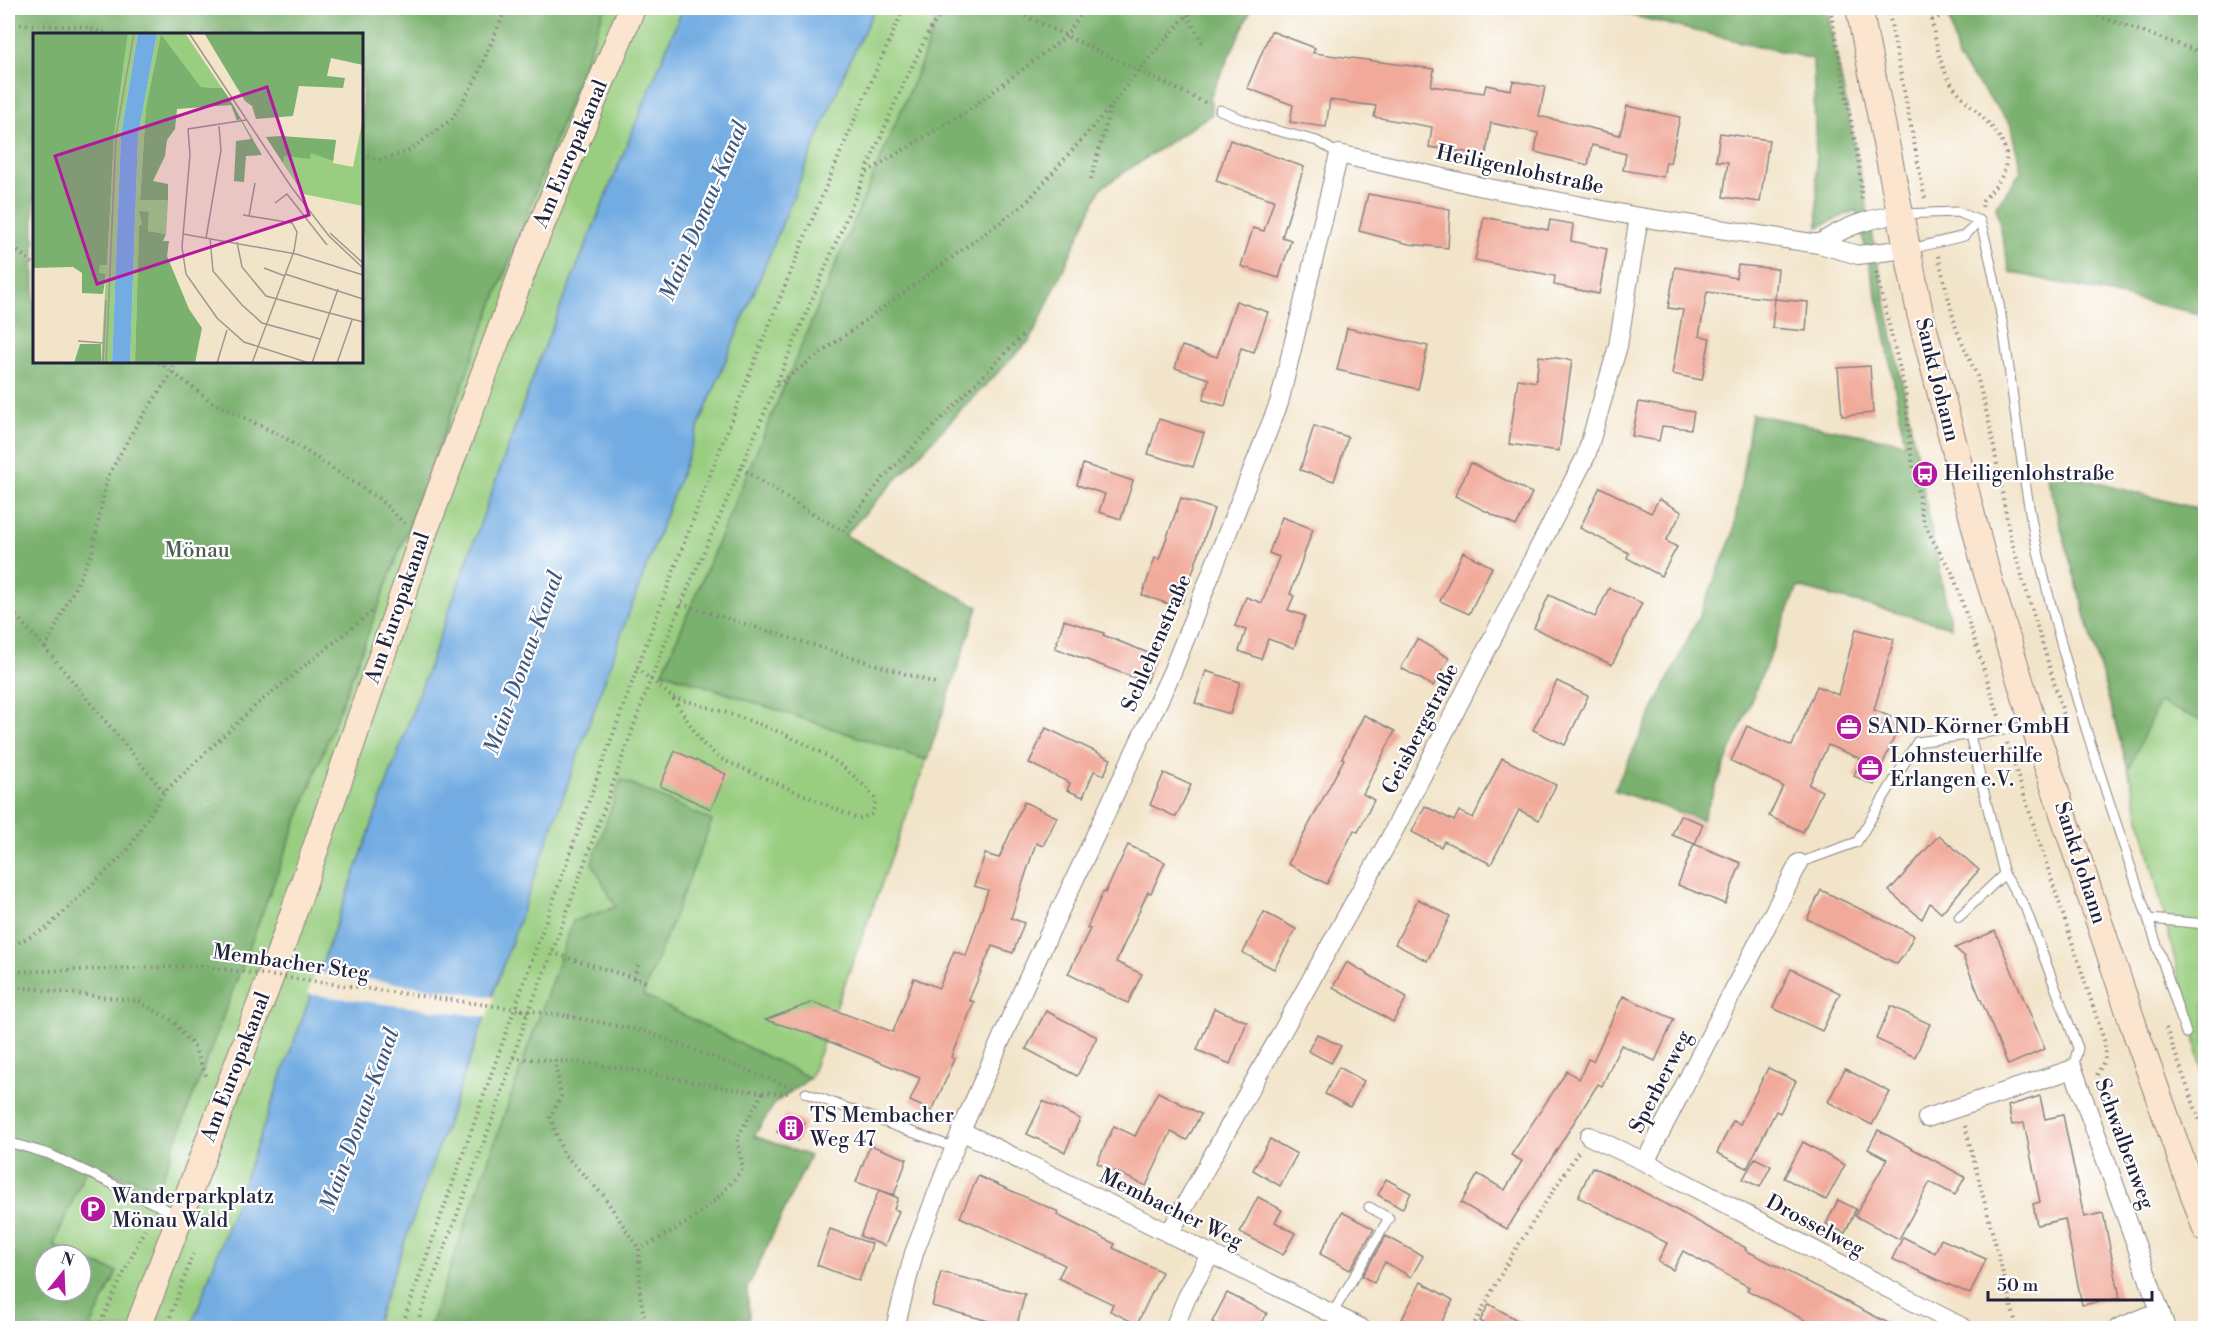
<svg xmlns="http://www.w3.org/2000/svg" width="2213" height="1336" viewBox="0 0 2213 1336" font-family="'Libre Bodoni',serif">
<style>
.green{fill:#99ce80;stroke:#5e785e;stroke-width:1.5}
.forest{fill:#7ab16e;stroke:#4e6a54;stroke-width:1.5;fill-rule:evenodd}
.water{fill:#72ace2;stroke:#4a678e;stroke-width:1.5}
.pier{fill:#f2e4c9}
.building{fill:#f1a999}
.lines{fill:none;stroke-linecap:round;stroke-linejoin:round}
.lane-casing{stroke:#8a8382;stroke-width:11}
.street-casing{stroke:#8a8382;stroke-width:20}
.secondary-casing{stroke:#8a8382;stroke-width:28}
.path{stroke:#8a8382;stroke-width:4;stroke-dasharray:1.5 4.5;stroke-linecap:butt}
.lane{stroke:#fff;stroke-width:9}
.street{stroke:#fff;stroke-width:18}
.secondary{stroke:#fce5cf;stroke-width:26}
.path-bridge{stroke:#8a8382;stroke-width:4;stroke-dasharray:1.5 4.5;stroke-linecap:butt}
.labels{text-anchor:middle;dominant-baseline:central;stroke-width:4.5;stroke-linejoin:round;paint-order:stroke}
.street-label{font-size:21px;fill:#22223b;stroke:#fff}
.poi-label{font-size:21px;fill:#22223b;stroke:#fff;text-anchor:start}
.park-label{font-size:21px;fill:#4c5e53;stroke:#fff}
.water-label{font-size:22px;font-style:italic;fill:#42597e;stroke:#fff}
.inset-road{fill:none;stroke:#9f9690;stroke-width:1.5}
.view{fill:#b5179e;fill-opacity:0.15;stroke:#b5179e;stroke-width:3}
.inset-edge{fill:none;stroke:#22223b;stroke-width:3}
</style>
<rect width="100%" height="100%" fill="#fff"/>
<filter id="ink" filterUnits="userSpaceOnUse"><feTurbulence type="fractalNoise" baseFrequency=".0167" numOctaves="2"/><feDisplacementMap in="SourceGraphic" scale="12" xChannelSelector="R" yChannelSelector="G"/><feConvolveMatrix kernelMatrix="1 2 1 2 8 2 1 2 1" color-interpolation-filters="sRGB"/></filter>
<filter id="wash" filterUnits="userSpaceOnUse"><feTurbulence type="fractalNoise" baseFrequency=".008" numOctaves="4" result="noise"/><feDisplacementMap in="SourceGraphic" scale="24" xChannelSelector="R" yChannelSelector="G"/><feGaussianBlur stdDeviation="1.35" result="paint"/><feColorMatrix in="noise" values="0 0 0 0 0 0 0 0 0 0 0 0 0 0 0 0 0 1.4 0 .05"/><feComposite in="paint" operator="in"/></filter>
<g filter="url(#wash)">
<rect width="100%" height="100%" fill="#f2e4c9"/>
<g class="green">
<polygon points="605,8 683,8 541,355 191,1328 90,1328 117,1272 81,1258 81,1255 53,1246 88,1164 158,1188"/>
<polygon points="875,8 940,8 922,61 663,672 927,760 810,1078 642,995 712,821 616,907 573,921 429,1328 374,1328 621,634 702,418 848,64"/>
<polygon points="2045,469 2205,511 2205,1081 2128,769"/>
</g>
<g class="forest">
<path d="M8 8H605L158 1188 88 1164 53 1246 75 1255H45V1291H81V1258L117 1272 90 1328H8ZM34 34H362V362H34Z"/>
<polygon points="940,8 1252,8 1210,97 1212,114 1101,188 1031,339 957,414 845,535 978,607 927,760 663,672 922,61"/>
<polygon points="1600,8 1827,8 1951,627 1798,587 1702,820 1614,790 1703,608 1733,534 1752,414 1905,443 1881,313 1856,210 1818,227 1813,59"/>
<polygon points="1947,8 2205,8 2205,315 2010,272 1996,207 2021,171 2012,126 1958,59"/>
<polygon points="2045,469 2205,511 2205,722 2159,702 2128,769"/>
<polygon points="621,779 712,821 643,995 810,1078 775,1103 754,1136 810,1156 747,1289 750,1328 429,1328 573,921 616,907 592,863"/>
</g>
<polygon class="water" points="683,8 875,8 848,64 702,418 621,634 374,1328 191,1328 541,355"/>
<polygon class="pier" points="315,972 494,997 487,1017 307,994"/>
<g id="blocks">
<g class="building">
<polygon points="1271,31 1315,48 1313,53 1434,69 1431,86 1484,93 1486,85 1511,90 1513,81 1545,87 1539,116 1620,135 1627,106 1680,117 1670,163 1666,162 1663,177 1623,170 1626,154 1592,145 1588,165 1535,152 1538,133 1491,123 1486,155 1429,147 1432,127 1374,117 1376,106 1330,100 1326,127 1290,122 1293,105 1247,88"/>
<polygon points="1720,133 1769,140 1760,202 1723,197 1728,162 1716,161"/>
<polygon points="1230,140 1304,167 1282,237 1291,240 1279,278 1241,266 1253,228 1264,231 1274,200 1216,181"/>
<polygon points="1368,194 1450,209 1448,248 1409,244 1359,231"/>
<polygon points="1484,217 1548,230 1550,220 1573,224 1571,241 1607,249 1599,294 1554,285 1555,276 1475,260"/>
<polygon points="1738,265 1778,269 1775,299 1707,292 1699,336 1710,338 1702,380 1672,374 1683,310 1668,308 1675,267 1736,278"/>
<polygon points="1775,299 1808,302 1806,331 1772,328"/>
<polygon points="1236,301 1268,312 1254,352 1241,348 1225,406 1203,400 1209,379 1175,368 1182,346 1217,357"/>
<polygon points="1347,328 1428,346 1418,389 1337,370"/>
<polygon points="1539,356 1572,360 1559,451 1509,444 1518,379 1536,382"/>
<polygon points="1870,366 1873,413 1842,416 1838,368"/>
<polygon points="1639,402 1694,412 1691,429 1662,426 1659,441 1632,436"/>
<polygon points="1159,419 1204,433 1193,467 1148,454"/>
<polygon points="1314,426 1348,437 1334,481 1300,470"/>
<polygon points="1471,463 1532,493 1516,526 1455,496"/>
<polygon points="1083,464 1133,481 1121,519 1099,512 1105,494 1077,485"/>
<polygon points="1600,487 1651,513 1659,499 1682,512 1666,541 1677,547 1661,576 1627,558 1629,553 1580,528"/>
<polygon points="1181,498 1214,509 1182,603 1171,599 1169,604 1142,595 1155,558 1159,559"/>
<polygon points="1282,517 1313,529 1290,594 1294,596 1288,610 1305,616 1294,648 1268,639 1261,659 1239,651 1246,630 1235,626 1246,597 1262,603 1279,557 1269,553"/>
<polygon points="1463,552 1492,567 1469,614 1440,601"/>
<polygon points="1609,588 1642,603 1612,665 1534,628 1549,595 1595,617"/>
<polygon points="1064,620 1104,633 1103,635 1156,656 1146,682 1055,648"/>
<polygon points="1856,629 1894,639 1874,710 1901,721 1874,785 1854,776 1861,759 1828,745 1809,785 1822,791 1803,832 1769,816 1783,786 1731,761 1747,726 1792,746 1817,686 1838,695"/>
<polygon points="1417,639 1449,658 1433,686 1401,668"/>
<polygon points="1206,671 1240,682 1230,714 1195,703"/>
<polygon points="1557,681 1588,696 1565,745 1533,730"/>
<polygon points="1364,715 1395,731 1363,794 1374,800 1358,832 1354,830 1327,884 1288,864 1344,759 1342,758"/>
<polygon points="1046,728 1111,759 1104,775 1094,771 1083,797 1067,790 1070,783 1029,763"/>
<polygon points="675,751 726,774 711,809 660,786"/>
<polygon points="1502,758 1556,785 1539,820 1519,810 1491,864 1444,841 1441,847 1412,832 1425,806 1454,821 1459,811 1473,818"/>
<polygon points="1164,773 1191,785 1176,817 1150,805"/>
<polygon points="1024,802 1057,817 1043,846 1036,843 1011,918 1024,923 1013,953 992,946 969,1000 974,1002 952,1057 955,1059 932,1111 910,1101 920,1078 805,1032 765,1020 813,1002 893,1032 914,978 939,988 954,951 966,956 988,890 974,886 985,854 999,858"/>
<polygon points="1680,815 1703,824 1695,844 1672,835"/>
<polygon points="1939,835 1979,870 1941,913 1930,903 1922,919 1889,891"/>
<polygon points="1694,844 1741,863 1725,904 1678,885"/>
<polygon points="1128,845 1165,862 1151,893 1148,892 1116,962 1142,974 1128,1003 1068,974 1090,929 1087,928 1103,892 1105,893"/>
<polygon points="1821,890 1914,935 1904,955 1897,964 1807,919"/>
<polygon points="1418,899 1450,916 1427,961 1395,944"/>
<polygon points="1264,912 1296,929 1274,969 1243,953"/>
<polygon points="1995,931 2045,1049 2008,1065 1964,959 1965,957 1955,948"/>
<polygon points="1347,962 1407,997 1393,1022 1333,987"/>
<polygon points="1791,969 1840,993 1822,1031 1773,1008"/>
<polygon points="1623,996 1674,1019 1655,1061 1621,1045 1602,1086 1598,1084 1507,1229 1461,1203 1478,1174 1505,1190 1522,1161 1511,1155 1567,1071 1579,1079 1588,1059 1593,1061"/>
<polygon points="1891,1006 1930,1024 1915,1057 1876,1039"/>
<polygon points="1214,1008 1247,1022 1230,1064 1197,1050"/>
<polygon points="1046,1011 1097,1037 1077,1076 1026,1049"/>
<polygon points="1317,1034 1341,1046 1331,1063 1308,1051"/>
<polygon points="1339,1067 1364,1081 1350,1107 1325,1094"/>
<polygon points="1768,1068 1796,1081 1780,1113 1776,1111 1747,1168 1717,1153 1733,1121 1740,1124"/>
<polygon points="1845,1069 1890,1092 1872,1125 1828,1102"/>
<polygon points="1158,1092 1201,1114 1187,1140 1171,1132 1146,1186 1097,1163 1114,1126 1135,1136"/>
<polygon points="2040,1096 2045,1119 2063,1115 2084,1217 2103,1213 2120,1298 2082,1305 2065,1219 2037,1225 2033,1204 2040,1202 2024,1123 2012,1125 2008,1106"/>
<polygon points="1043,1101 1080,1119 1065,1152 1027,1134"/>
<polygon points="785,1115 805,1123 798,1141 777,1132"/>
<polygon points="1878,1130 1965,1177 1955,1195 1930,1182 1899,1239 1855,1216 1887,1159 1868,1149"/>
<polygon points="1270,1139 1297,1154 1280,1186 1253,1170"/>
<polygon points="1803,1142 1845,1165 1826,1200 1784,1178"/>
<polygon points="870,1145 907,1159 894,1195 856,1182"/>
<polygon points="1755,1158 1771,1166 1760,1187 1743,1179"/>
<polygon points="1592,1167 1629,1184 1746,1248 1745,1250 1900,1329 1822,1329 1747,1290 1749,1287 1683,1251 1673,1270 1658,1262 1667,1243 1578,1197"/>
<polygon points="978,1176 1059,1212 1057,1215 1115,1244 1113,1248 1162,1272 1137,1324 1110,1311 1113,1304 1058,1278 1065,1265 960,1217"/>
<polygon points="1386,1179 1411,1193 1402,1209 1378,1195"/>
<polygon points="879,1190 898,1198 894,1209 899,1211 885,1246 860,1236"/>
<polygon points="1258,1197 1282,1210 1275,1222 1295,1233 1283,1255 1240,1232"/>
<polygon points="1838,1200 1856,1209 1845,1233 1826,1224"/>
<polygon points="1342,1212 1374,1229 1350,1270 1320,1254"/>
<polygon points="830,1229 872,1244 859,1281 817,1265"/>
<polygon points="1386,1236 1423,1256 1411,1277 1385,1262 1374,1283 1362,1276"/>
<polygon points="1903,1237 1935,1253 1941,1239 1986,1259 1970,1294 1892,1259"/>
<polygon points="941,1272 1025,1294 1016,1328 932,1306"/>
<polygon points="1421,1282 1453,1300 1438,1329 1420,1329 1402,1319"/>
<polygon points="1227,1293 1267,1313 1259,1329 1224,1329 1212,1322"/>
<polygon points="1489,1304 1533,1329 1493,1329 1480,1321"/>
</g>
</g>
</g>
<g filter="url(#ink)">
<use href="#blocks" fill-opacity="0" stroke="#8a8382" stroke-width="1.5"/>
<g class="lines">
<defs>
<g id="lane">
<polyline points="1220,110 1256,125 1317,141 1339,154"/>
<polyline points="1901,214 1957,212 1980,221"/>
<path d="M1980 221C2010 324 2013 433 2035 538 2072 707 2133 869 2186 1033"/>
<polyline points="1910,249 1964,236 1980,221"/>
<polyline points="1799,863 1857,842 1917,742 2032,726"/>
<polyline points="2004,874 2025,907 2078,1048 2073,1069"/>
<polyline points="1959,917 2004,874 1970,735"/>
<polyline points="2149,919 2206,924"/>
<polyline points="806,1093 955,1148"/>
<polyline points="8,1142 49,1154 178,1215"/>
<polyline points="1332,1314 1389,1218 1369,1207"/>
</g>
<g id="street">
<path d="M1819 244C1845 226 1868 219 1899 214"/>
<polyline points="1927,1118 2073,1069 2166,1328"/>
<polyline points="961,1131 1361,1328"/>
<polyline points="1589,1136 1645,1162 1964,1328"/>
<polyline points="1645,1162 1799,863"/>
<polyline points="1169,1234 1388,842 1586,456 1618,346 1639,217"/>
<polyline points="895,1328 914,1253 961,1131 1025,985 1172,672 1279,403 1339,154 1478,186 1639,217 1819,244 1858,255 1906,249"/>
<polyline points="1174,1328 1187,1297 1211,1253"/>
<polyline points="2118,1328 2160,1311"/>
</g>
<g id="secondary">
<polyline points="1859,8 1920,313 1986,570 2034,726 2136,1033 2206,1229"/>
<polyline points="138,1328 281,949 425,530 528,257 632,8"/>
</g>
</defs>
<use href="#lane" class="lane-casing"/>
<use href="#street" class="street-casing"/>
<use href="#secondary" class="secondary-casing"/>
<g class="path">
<polyline points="1009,8 1208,104"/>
<polyline points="1830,8 1859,164 1862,203"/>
<polyline points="1888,8 1925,199"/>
<path d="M1930 8C1935 35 1937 64 1954 87 1984 125 2037 148 1983 200L1982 208"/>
<polyline points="2075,8 2206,54"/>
<polyline points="1187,15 1203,44"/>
<polyline points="1932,20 1960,8"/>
<polyline points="8,24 84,27 109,34"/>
<polyline points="362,155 381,160 407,152 451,120 475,81 506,8"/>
<polyline points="867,172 966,112 1065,37 1085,8"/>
<polyline points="1091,179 1111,106"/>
<polyline points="8,244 34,264"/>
<polyline points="1938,256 1956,328 1977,376 1990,426 2010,536 2065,719"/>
<polyline points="1876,272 1905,390 1910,448 1922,516 1933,541 1953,574 1999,716"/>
<polyline points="159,362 212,402 284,437 378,498 405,524"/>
<polyline points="777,385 1025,204 1111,106 1139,70 1187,15 1198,8"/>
<polyline points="741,468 798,505 843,531 882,479 1024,334"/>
<polyline points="681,604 938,684"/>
<polyline points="8,607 45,648 164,792"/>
<polyline points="45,648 92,553 107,478 134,429 172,373 174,362"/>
<path d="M637 668 672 697 702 743 721 759 859 819 872 814 876 800C836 743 737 715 672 697"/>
<polyline points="2007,743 2105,1043 2105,1059 2097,1075"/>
<polyline points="8,948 47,928 127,851 164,792 256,705 373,611"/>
<polyline points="552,953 647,982"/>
<polyline points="8,972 201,966"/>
<polyline points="634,978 639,963"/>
<polyline points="8,986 138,1001 173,1021 194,1047 207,1077"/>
<polyline points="517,1005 527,1015"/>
<polyline points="568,1016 647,1032 794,1088"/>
<polyline points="2166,1028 2206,1138"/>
<path d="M513 1058C553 1060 593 1063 633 1070 685 1079 739 1094 792 1093"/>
<polyline points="555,1060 561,1096 550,1117 563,1153 603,1195 639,1249"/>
<polyline points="1965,1126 2017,1328"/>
<polyline points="98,1328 151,1216"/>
<polyline points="166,1328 193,1254"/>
<path d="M401 1328C560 885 710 437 904 8"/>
<polyline points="415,1328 497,1107 527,1015 552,953 650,681 681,604 741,468 897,98 929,31 945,8"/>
<path d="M646 1328 640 1295 639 1249C685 1225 711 1211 743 1168L737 1138 764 1091"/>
<polyline points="1472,1328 1510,1258 1578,1152"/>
</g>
<use href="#lane" class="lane"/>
<use href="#street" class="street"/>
<use href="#secondary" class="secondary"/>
<polyline class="path-bridge" points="201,966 568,1016"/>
</g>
</g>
<defs>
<symbol id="bus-disc" viewBox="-11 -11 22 22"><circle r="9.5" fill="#b5179e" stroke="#fff"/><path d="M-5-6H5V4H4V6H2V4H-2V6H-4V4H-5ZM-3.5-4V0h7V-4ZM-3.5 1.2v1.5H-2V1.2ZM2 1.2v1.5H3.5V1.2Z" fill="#fff"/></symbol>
<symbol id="office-disc" viewBox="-11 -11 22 22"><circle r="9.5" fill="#b5179e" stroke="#fff"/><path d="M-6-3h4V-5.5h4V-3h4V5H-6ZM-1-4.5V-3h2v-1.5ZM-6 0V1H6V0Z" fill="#fff"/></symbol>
<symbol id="building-disc" viewBox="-11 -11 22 22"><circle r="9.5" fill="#b5179e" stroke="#fff"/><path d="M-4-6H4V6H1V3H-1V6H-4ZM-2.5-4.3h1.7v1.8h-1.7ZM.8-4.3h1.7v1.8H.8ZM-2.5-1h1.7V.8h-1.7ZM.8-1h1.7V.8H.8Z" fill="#fff"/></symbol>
<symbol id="parking-disc" viewBox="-11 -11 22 22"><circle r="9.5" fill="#b5179e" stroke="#fff"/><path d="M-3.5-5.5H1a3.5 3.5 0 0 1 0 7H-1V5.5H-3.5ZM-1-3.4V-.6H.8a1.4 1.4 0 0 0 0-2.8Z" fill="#fff"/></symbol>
</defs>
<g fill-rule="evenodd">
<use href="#bus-disc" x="1910" y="459" width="30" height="30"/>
<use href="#office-disc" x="1834" y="712" width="30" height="30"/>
<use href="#office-disc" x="1855" y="753" width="30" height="30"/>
<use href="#building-disc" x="776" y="1113" width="30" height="30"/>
<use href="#parking-disc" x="78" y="1194" width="30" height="30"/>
</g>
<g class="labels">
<g class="street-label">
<text transform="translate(571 154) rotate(-67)">Am Europakanal</text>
<text transform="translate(1520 170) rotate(12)">Heiligenlohstraße</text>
<text transform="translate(1937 380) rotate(76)">Sankt Johann</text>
<text transform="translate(398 608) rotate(-71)">Am Europakanal</text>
<text transform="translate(1157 643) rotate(-67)">Schlehenstraße</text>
<text transform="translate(1421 729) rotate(-63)">Geisbergstraße</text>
<text transform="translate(2080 863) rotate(72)">Sankt Johann</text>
<text transform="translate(291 963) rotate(8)">Membacher Steg</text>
<text transform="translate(236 1067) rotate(-69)">Am Europakanal</text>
<text transform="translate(1661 1082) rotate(-63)">Sperberweg</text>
<text transform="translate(2124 1144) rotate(70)">Schwalbenweg</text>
<text transform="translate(1171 1209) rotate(26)">Membacher Weg</text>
<text transform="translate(1815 1226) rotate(28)">Drosselweg</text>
</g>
<g class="poi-label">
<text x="1944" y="474">Heiligenlohstraße</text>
<text x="1868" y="727">SAND-Körner GmbH</text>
<text x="1890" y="756">Lohnsteuerhilfe<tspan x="1890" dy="24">Erlangen e.V.</tspan></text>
<text x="810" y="1116">TS Membacher<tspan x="810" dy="24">Weg 47</tspan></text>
<text x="112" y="1197">Wanderparkplatz<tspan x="112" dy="24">Mönau Wald</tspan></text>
</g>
<g class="park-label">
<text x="197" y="551">Mönau</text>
</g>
<g class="water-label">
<text transform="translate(704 211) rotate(-67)">Main-Donau-Kanal</text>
<text transform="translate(524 663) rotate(-70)">Main-Donau-Kanal</text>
<text transform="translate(360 1120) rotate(-70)">Main-Donau-Kanal</text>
</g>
</g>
<g transform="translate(33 33)">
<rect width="330" height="330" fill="#f2e4c9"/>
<path d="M95 0H105L88 102 79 330H68L73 241H66L67 232H74L81 104ZM124 0H152L189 55 168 54 128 1 113 74 107 166 135 167 133 201 115 198 116 180 106 194 102 330H97L105 103ZM330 85V173L270 161 233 104 303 107 300 130 320 134Z" fill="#99ce80"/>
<path d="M0 0H95L81 104 74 232H67L66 240 73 241 70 261 49 260V240L40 234 0 235ZM171 0H330V32L298 25 294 43 312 45 310 55 266 53 260 83 223 86 219 73 212 68ZM128 1 168 54 189 55 196 65 229 122 213 123 211 149 201 148 203 108 218 106 207 86 204 88 198 72 144 76 142 96 134 107 132 123 120 148 135 151V167H107L113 74ZM248 103 303 107 300 128 278 120 277 126 251 123 250 130 233 104ZM106 178 116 179 115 198 133 201 130 208H136L134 223 156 276 169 295 162 330H102L106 193 109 191ZM47 311H68V330H41Z" fill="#7ab16e"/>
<path d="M105 0H124L105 103 97 330H79L88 102Z" fill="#72ace2"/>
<path class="inset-road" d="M156 0 259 155 296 203 330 235M213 87 155 96 157 122 149 214 153 241 184 285 211 309 276 330M242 170 254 161 294 212M210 182 259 190 264 199 261 218 219 330M216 183 222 150M297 200 330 230M150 201 263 221 330 242M173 205 188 117 186 93M177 205 180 238 209 272 229 290 287 306M204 209 209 234 233 263 330 289M231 235 252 243M252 241 330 266M45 308 70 310M70 330 73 267M73 330 83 102 101 0M184 330 194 297M279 330 305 256M304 330 319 287"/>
<path class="view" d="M234 54 276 182 64 251 22 123Z"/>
<rect width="330" height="330" class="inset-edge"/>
</g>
<rect width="2213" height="1336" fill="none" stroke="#fff" stroke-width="30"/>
<g transform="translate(63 1273) rotate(18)"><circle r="28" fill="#ffffff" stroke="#a7a7b1" stroke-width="1.5"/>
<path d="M0-4.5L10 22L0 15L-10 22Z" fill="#b5179e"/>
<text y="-9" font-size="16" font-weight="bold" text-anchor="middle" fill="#22223b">N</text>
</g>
<path d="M1988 1291v9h164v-9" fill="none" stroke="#22223b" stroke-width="3"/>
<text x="1997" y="1291" font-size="18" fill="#22223b" stroke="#ffffff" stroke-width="4.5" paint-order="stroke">50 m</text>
</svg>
